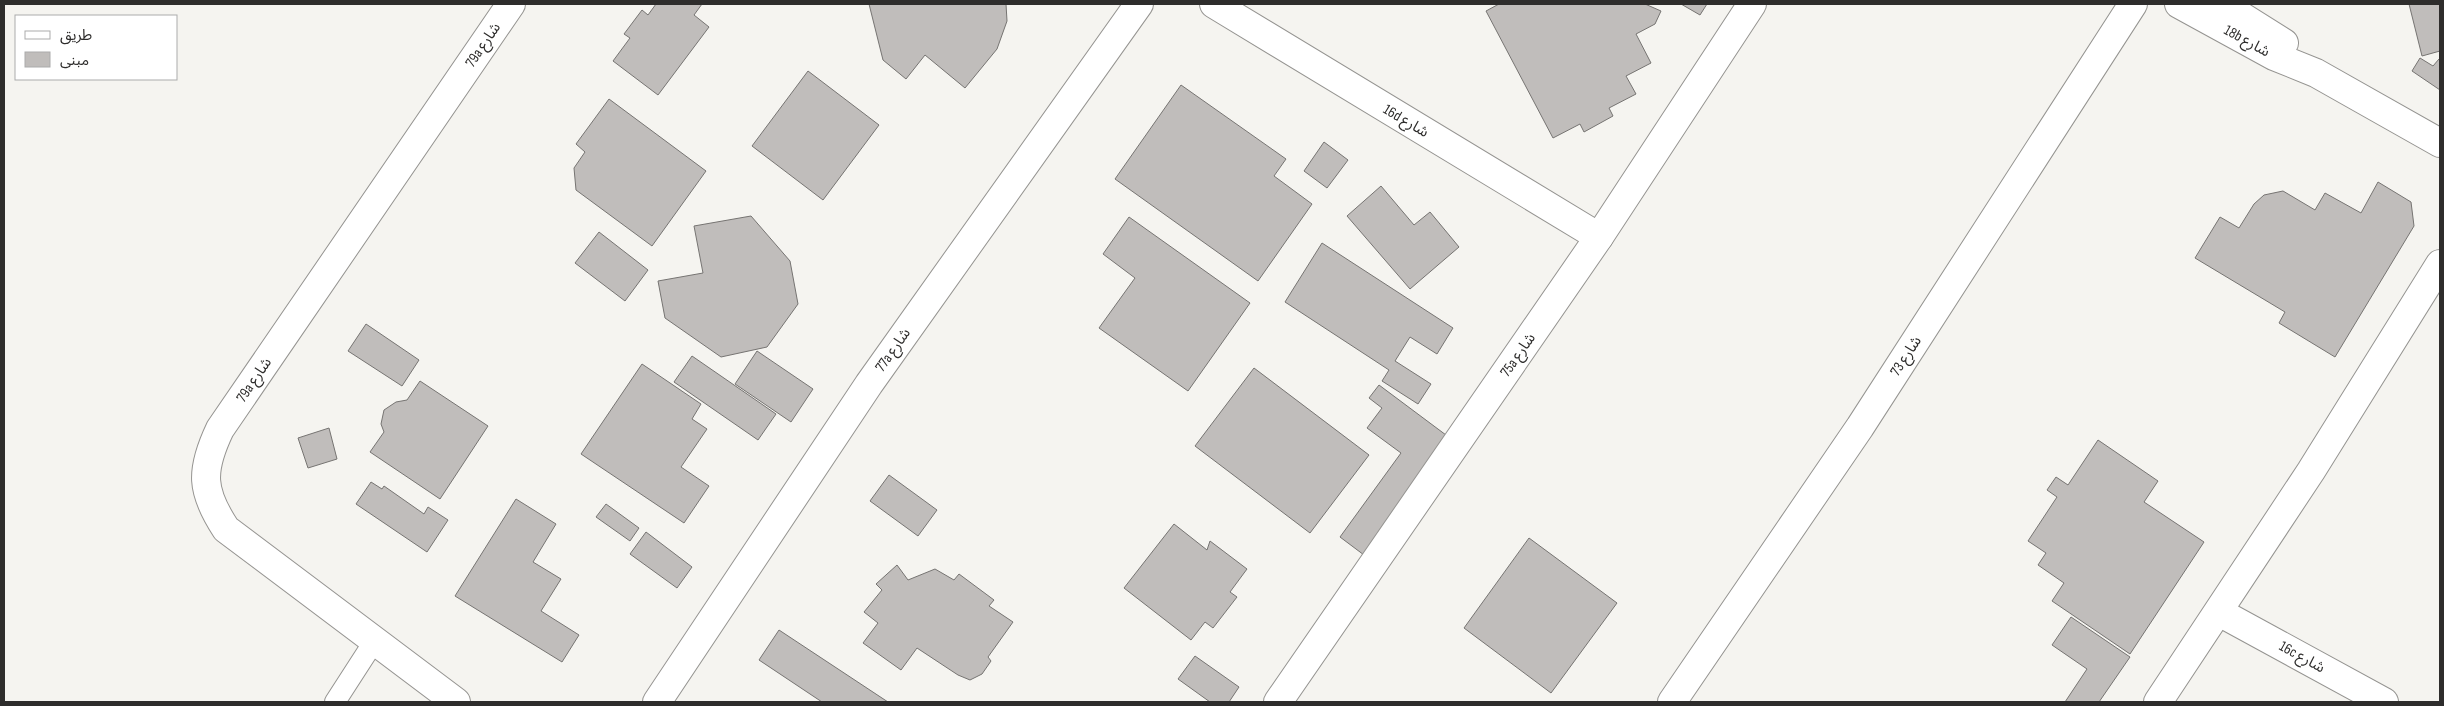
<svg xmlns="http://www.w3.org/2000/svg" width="2444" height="706" viewBox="0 0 2444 706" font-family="'Sofia Sans Condensed','Noto Sans Arabic',sans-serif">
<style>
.building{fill:#c0bdbb;stroke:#767472}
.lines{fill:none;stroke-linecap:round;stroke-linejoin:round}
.service-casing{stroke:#959491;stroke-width:22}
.minor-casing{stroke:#959491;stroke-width:30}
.tertiary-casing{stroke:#959491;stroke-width:30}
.service{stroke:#fff;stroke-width:20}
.minor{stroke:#fff;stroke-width:28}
.tertiary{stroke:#fff;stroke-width:28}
.labels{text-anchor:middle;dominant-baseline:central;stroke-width:4.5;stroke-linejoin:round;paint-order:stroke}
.street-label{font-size:15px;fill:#2e2d2c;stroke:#fff}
</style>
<rect width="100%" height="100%" fill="#f5f4f0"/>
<g class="building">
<polygon points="656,4 702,4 694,15 709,27 658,95 613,61 630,38 624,34 642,10 648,15"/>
<polygon points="869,4 1006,4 1007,21 997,49 965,88 925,55 906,79 883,60"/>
<polygon points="1499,4 1645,4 1661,11 1655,24 1636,34 1651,63 1626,76 1636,94 1609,108 1613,116 1584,132 1580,124 1553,138 1486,11"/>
<polygon points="1681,4 1707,4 1700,15"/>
<polygon points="2409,4 2440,4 2440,51 2422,56"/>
<polygon points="2420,58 2433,66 2439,59 2440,60 2440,90 2412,71"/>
<polygon points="808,71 879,125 823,200 752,146"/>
<polygon points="1181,85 1286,159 1274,176 1312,204 1258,281 1115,179"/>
<polygon points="609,99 706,171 652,246 576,190 574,168 585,152 576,144"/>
<polygon points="1324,142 1348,160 1327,188 1304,171"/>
<polygon points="2378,182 2411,202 2414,226 2335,357 2279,323 2285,312 2195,258 2220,217 2239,228 2254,204 2264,195 2283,191 2315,210 2325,193 2361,213"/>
<polygon points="1381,186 1414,225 1430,212 1459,247 1410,289 1347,216"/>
<polygon points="751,216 790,261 798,304 767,347 721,357 665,318 658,281 703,273 694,226"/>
<polygon points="1129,217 1250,303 1188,391 1099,328 1135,278 1103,254"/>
<polygon points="599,232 648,270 625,301 575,263"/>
<polygon points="1322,243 1453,328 1437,354 1410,337 1395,361 1431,384 1418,404 1382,381 1389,370 1285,302"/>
<polygon points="366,324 419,360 402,386 348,351"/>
<polygon points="757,351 813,389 791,422 735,384"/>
<polygon points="692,356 776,414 758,440 674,382"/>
<polygon points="642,364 701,404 692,419 707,429 681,467 709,486 684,523 581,454"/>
<polygon points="1254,368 1369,455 1310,533 1195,446"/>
<polygon points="420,381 488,426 440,499 370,452 384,432 381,424 384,410 396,402 407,400"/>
<polygon points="1379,385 1450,438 1364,555 1340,537 1401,453 1367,428 1382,408 1369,398"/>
<polygon points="329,428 337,459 308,468 298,438"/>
<polygon points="2098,440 2158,481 2144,502 2204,542 2130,654 2052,601 2064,583 2038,565 2046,553 2028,541 2057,497 2047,490 2056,477 2068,485"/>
<polygon points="889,475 937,510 918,536 870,501"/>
<polygon points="371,482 382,489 384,486 424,514 428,507 448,520 427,552 356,504"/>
<polygon points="516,499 556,524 533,562 561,579 541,611 579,635 562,662 455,596"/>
<polygon points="606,504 639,528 630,541 596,517"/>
<polygon points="1174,524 1207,550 1210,541 1247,569 1230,592 1237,597 1213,628 1205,622 1191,640 1124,588"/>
<polygon points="646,532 692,567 677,588 630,554"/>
<polygon points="1529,538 1617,603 1551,693 1464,628"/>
<polygon points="897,565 908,580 935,569 954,580 959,574 994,600 989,606 1013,622 988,657 991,661 982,674 970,680 958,675 917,648 901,670 863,643 878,623 864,612 882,590 876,584"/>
<polygon points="2071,617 2130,657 2099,702 2065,702 2087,669 2052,645"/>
<polygon points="779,630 888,702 822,702 759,660"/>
<polygon points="1195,656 1239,687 1229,702 1210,702 1178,679"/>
</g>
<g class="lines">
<defs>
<polyline id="service" points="335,702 375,640"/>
<g id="minor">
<polyline points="1214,4 1599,237"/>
<polyline points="2179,4 2274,56 2316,73 2440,143"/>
<polyline points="2222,4 2284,43"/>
<polyline points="2219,612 2384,702"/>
<path d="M456 702 226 529C201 491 200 471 220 429L511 4"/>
<polyline points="657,702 869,384 1139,4"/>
<polyline points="1278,702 1599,237 1752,4"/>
<polyline points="2158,702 2311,471 2440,264"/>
</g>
<polyline id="tertiary" points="1672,702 1860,427 2133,4"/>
</defs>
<use href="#service" class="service-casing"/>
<use href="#minor" class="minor-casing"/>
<use href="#tertiary" class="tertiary-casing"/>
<use href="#service" class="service"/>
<use href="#minor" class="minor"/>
<use href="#tertiary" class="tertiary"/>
</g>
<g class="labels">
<g class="street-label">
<text transform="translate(2247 41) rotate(29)">18b شارع</text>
<text transform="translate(483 45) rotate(-56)">79a شارع</text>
<text transform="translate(1406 121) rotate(31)">16d شارع</text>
<text transform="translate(893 350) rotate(-55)">77a شارع</text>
<text transform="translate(1518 355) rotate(-55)">75a شارع</text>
<text transform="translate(1906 356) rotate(-57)">شارع 73</text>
<text transform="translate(254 380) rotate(-56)">79a شارع</text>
<text transform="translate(2302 657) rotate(29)">16c شارع</text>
</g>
</g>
<rect width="2444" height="706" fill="none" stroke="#2e2d2c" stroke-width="10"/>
<rect x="15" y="15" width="162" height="65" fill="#ffffff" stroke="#ababab"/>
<rect x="25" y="31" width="25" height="8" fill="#ffffff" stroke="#ababab"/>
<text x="60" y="40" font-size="15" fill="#2e2d2c">طريق</text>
<rect x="25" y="52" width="25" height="15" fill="#c0bdbb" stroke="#ababab"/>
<text x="60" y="65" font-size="15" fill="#2e2d2c">مبنى</text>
</svg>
